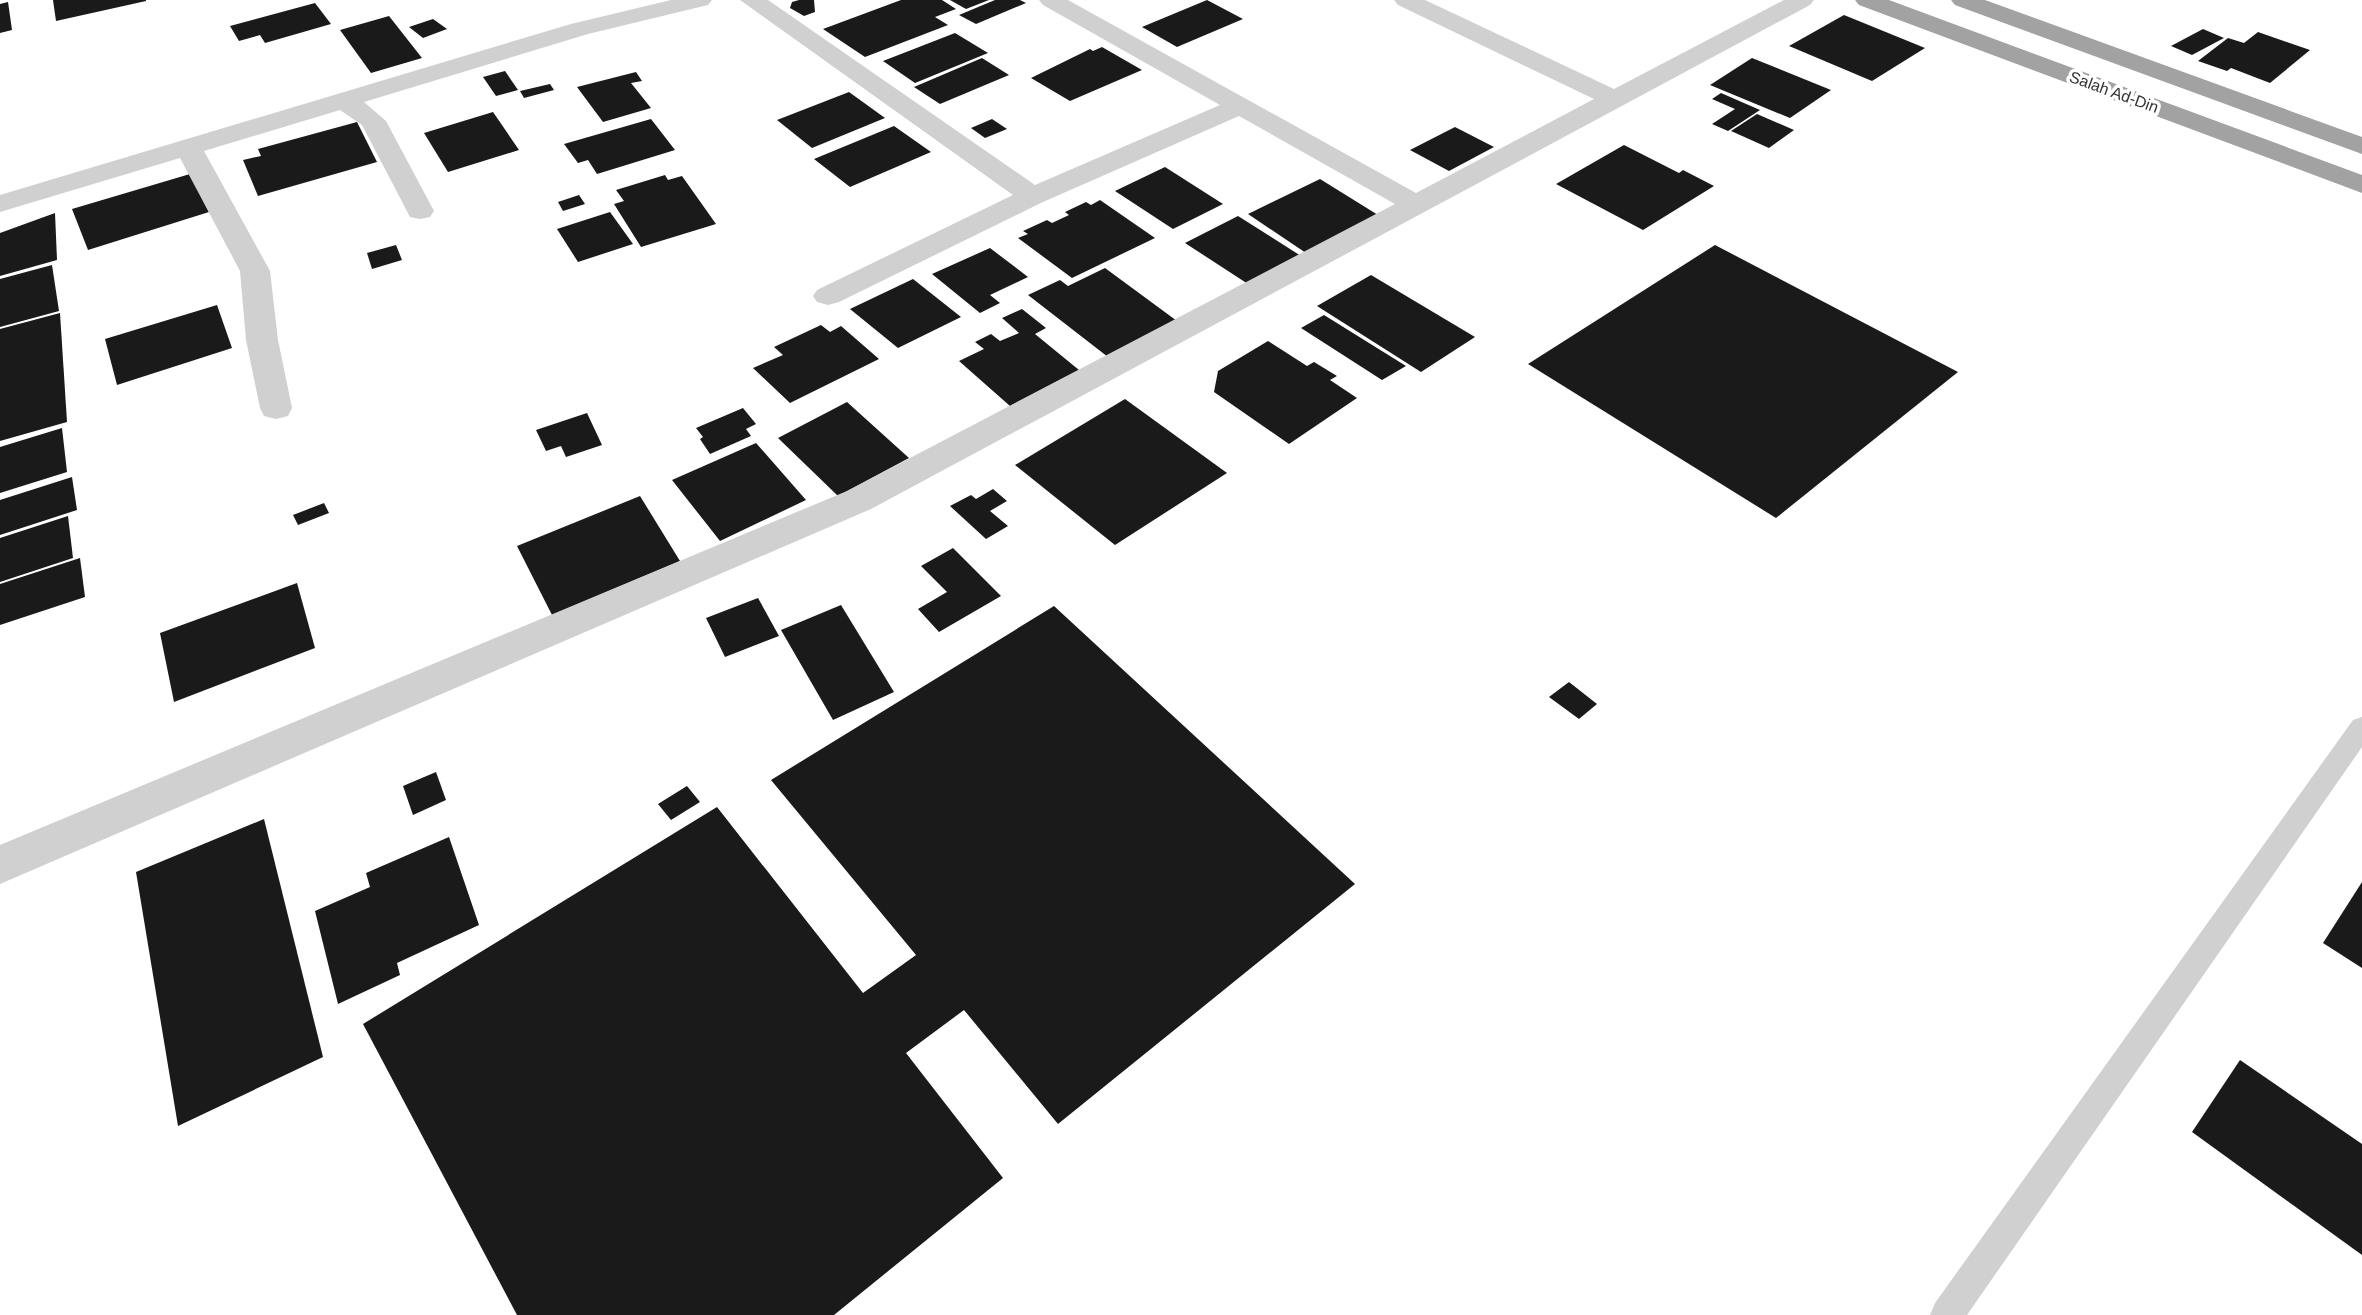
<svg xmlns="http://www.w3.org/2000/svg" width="2362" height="1315" viewBox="0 0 2362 1315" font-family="Helvetica,sans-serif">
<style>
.building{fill:#1a1a1a}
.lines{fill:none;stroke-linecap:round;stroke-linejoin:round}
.service{fill:#d0d0d0;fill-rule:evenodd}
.minor{fill:#d0d0d0;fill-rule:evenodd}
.trunk{fill:#a2a2a2;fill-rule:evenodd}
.labels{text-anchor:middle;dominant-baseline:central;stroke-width:7;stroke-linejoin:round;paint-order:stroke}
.far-street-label{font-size:16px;fill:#333;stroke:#fff}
</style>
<rect width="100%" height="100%" fill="#fff"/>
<g class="building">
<polygon points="53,0 146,0 146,1 56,21"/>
<polygon points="799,0 814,0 815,12 804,16 790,8 792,2"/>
<polygon points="901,0 942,0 956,9 935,17 948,25 865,57 823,29"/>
<polygon points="950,0 989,0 966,9"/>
<polygon points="995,0 1020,0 1026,3 976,24 959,15"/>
<polygon points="1207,0 1243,19 1177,47 1142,27"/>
<polygon points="8,2 12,30 0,33 0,4"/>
<polygon points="315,3 331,24 265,43 260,35 239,41 230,26"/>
<polygon points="1844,15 1925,48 1872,81 1789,46"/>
<polygon points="389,16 422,58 371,73 340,30"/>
<polygon points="433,19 447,29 423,38 409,27"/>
<polygon points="2203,29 2224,38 2192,55 2171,46"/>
<polygon points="2258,32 2310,50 2270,83 2231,68 2227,71 2198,61 2228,38 2244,43"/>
<polygon points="955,33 988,53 915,83 883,61"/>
<polygon points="1102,47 1142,70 1070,101 1031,78 1090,49 1093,51"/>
<polygon points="982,58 1009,75 940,104 914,87"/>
<polygon points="1752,58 1831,90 1790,118 1710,85"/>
<polygon points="505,71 518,90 496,96 483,77"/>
<polygon points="636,72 642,81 631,83 651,108 603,122 577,87"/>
<polygon points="550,84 554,90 524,98 520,91"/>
<polygon points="849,92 885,118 812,148 777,120"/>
<polygon points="1721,93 1760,110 1728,131 1712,124 1735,109 1712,99"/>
<polygon points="493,112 519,150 448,172 424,133"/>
<polygon points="1757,114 1794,130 1769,148 1731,131"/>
<polygon points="651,119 675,150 597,174 588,160 578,163 564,144"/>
<polygon points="992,119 1007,129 985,138 971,128"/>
<polygon points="357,122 377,162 258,196 243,160 261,156 258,149"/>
<polygon points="894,126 931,152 850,187 814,159"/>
<polygon points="1455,127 1494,147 1449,171 1410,150"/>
<polygon points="1624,145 1679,173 1683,170 1714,186 1643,230 1556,184"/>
<polygon points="1165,167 1223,204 1173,229 1115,191"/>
<polygon points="190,174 209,212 88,250 72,209"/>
<polygon points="665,175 668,180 682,176 716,224 641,247 614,204 624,201 616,190"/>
<polygon points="1320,179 1378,215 1306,253 1248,214"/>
<polygon points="579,195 585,204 563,211 558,202"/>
<polygon points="1100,200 1155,238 1072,278 1018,238 1028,234 1023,231 1047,220 1052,223 1069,215 1065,212 1086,202 1091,205"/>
<polygon points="610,212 633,244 578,262 557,229"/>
<polygon points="55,213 57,260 0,276 0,233"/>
<polygon points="1238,216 1301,256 1248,284 1185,243"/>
<polygon points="396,245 402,260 372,269 367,253"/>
<polygon points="1715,245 1958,372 1776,518 1528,364"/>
<polygon points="990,248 1028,277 990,295 1000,303 980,313 932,274"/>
<polygon points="52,265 59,311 0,327 0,279"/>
<polygon points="1105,268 1177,321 1108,357 1028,295 1060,280 1068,286"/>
<polygon points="1371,275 1475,337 1421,372 1317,306"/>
<polygon points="913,279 961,317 898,348 850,309"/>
<polygon points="217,305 232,348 117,385 105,339"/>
<polygon points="1022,309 1046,328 1035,334 1079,370 1010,406 959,361 984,349 975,342 991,334 1000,341 1019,333 1002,318"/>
<polygon points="60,313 67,422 0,441 0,329"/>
<polygon points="1324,315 1406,366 1382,380 1301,328"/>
<polygon points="821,325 830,332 841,326 879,359 790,403 753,368 783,355 774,347"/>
<polygon points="1268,341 1307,366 1314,362 1337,376 1330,380 1357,398 1289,444 1214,392 1218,371"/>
<polygon points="1125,399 1227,473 1115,545 1015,465"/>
<polygon points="847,402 909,458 838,496 778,438"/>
<polygon points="743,408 756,424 746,429 751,436 710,454 700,439 703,437 696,428"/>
<polygon points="587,413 602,445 566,457 561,446 546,451 536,430"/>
<polygon points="62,428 67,472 0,493 0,447"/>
<polygon points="756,443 806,500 720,541 672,480"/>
<polygon points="72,477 77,510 0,535 0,500"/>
<polygon points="993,489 1007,501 990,511 1008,526 986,539 950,506 971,495 976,499"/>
<polygon points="640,496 680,561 552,615 517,546"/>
<polygon points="324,503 329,513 298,525 293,515"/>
<polygon points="68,516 73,558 0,582 0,538"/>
<polygon points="953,548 1001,596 939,632 918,609 947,592 921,566"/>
<polygon points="80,558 85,597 0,625 0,584"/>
<polygon points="297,583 315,648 174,702 160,633"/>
<polygon points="758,598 779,636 725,657 706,618"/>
<polygon points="841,605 894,692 833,720 781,630"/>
<polygon points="1054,606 1355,884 1058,1124 964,1010 906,1053 1003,1178 834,1315 517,1315 363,1024 717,807 863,993 916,955 771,780"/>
<polygon points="1569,682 1597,704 1579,719 1549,697"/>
<polygon points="436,772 446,800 413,815 403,786"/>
<polygon points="687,786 700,802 671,820 658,804"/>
<polygon points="264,819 323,1057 178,1126 136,872"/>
<polygon points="449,837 479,925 397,963 400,975 338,1004 315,911 370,887 366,873"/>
<polygon points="2362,882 2362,968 2323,943"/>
<polygon points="2240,1060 2362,1144 2362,1255 2192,1132"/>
</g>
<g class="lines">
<polygon class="service" points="2362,717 2362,747 1967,1315 1930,1315 1935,1303 2353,720"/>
<g class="minor">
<polygon points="671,0 712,0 708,5 588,34 364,102 386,121 434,211 430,217 420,219 410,217 362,125 340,110 204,151 270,271 278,340 292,408 288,416 276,419 264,416 260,408 246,340 240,271 180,158 0,212 0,195 571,24"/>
<polygon points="740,0 768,0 1035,185 1220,105 1043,5 1039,0 1068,0 1416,193 1594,99 1398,5 1394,0 1425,0 1614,89 1784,0 1814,0 1810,5 871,509 0,884 0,845 847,491 1395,204 1239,116 1043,202 839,302 828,305 817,302 813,296 817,290 1013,195"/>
</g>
<g class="trunk">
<polygon points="1855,0 1889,0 2362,175 2362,193 1859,5"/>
<polygon points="1951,0 1985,0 2362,137 2362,154 1955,5"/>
</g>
</g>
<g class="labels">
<g class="far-street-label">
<text transform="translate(2114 92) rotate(20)">Salah Ad-Din</text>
</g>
</g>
</svg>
